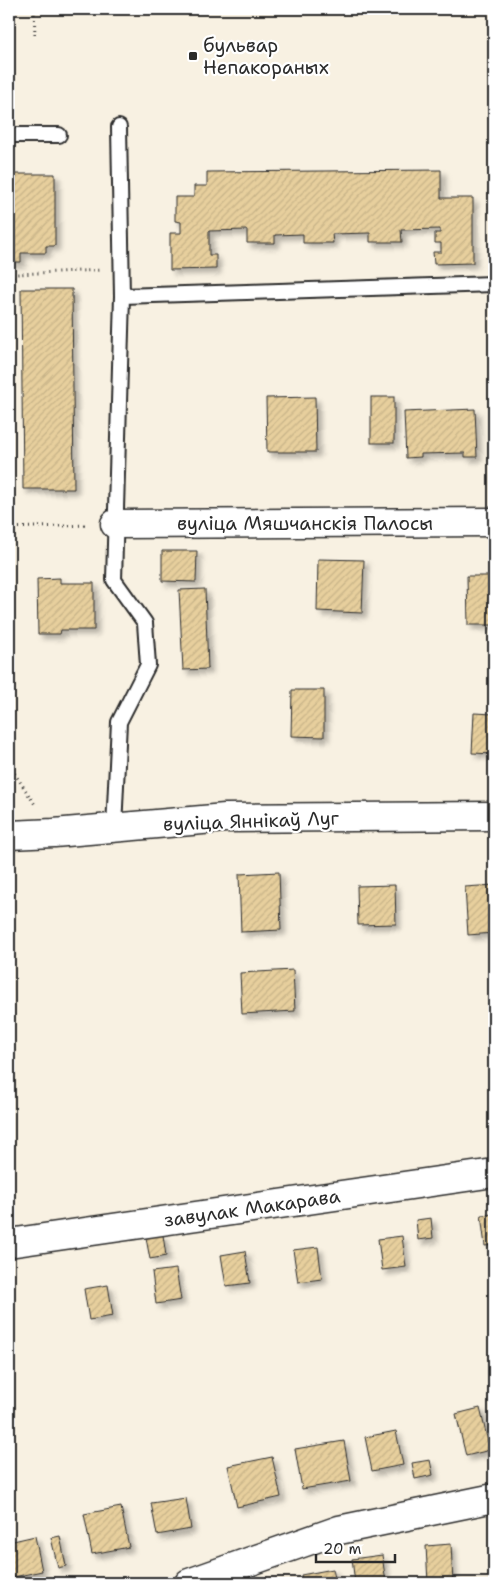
<svg xmlns="http://www.w3.org/2000/svg" width="503" height="1592" viewBox="0 0 503 1592" font-family="'Shantell Sans',sans-serif">
<style>
.building{fill:url(#building-hatch);stroke:#2b2b2b;filter:url(#shadow)}
.lines{fill:none;stroke-linecap:round;stroke-linejoin:round}
.lane-casing{stroke:#2b2b2b;stroke-width:18}
.street-casing{stroke:#2b2b2b;stroke-width:31}
.path{stroke:#2b2b2b;stroke-width:3;stroke-dasharray:1 4;stroke-linecap:butt}
.lane{stroke:#fff;stroke-width:14}
.street{stroke:#fff;stroke-width:28}
.poi-dot{fill:#2b2b2b;stroke:#fff;stroke-width:2}
.labels{text-anchor:middle;dominant-baseline:central;stroke-width:4.5;stroke-linejoin:round;paint-order:stroke}
.poi-label{font-size:19px;fill:#2b2b2b;stroke:#fff;text-anchor:start}
.street-label{font-size:19px;fill:#2b2b2b;stroke:#fff}
</style>
<defs>
<pattern id="building-hatch" width="6" height="6" patternUnits="userSpaceOnUse" patternTransform="scale(1.25)"><rect width="6" height="6" fill="#e7cf9d"/><path d="M-1 1l2-2M0 6l6-6M5 7l2-2" fill="none" stroke="#c6b287"/></pattern>
<filter id="shadow"><feDropShadow dx="4.5" dy="4.5" stdDeviation="2.5" flood-color="#0004"/></filter>
</defs>
<rect width="100%" height="100%" fill="#f8f1e2"/>
<filter id="ink" filterUnits="userSpaceOnUse"><feTurbulence type="fractalNoise" baseFrequency=".02" numOctaves="2"/><feDisplacementMap in="SourceGraphic" scale="10" xChannelSelector="R" yChannelSelector="G"/><feConvolveMatrix kernelMatrix="1 2 1 2 8 2 1 2 1" color-interpolation-filters="sRGB"/></filter>
<g filter="url(#ink)">
<g class="building">
<polygon points="441,170 441,198 473,198 473,263 434,264 433,252 441,252 441,243 435,243 435,233 440,233 440,229 401,230 402,242 370,242 370,233 332,234 333,243 303,243 303,234 275,235 275,243 247,243 247,230 209,231 209,255 216,255 216,269 170,270 170,233 181,233 181,222 175,221 175,197 194,197 194,186 207,186 207,172"/>
<polygon points="9,174 55,174 55,246 46,246 46,253 21,253 21,262 9,262"/>
<polygon points="21,289 72,289 74,489 23,489"/>
<polygon points="315,397 316,452 267,452 266,398"/>
<rect x="371" y="397" width="23" height="46"/>
<polygon points="475,409 477,457 465,457 465,453 421,454 421,457 406,458 404,412"/>
<polygon points="162,551 197,551 196,582 162,581"/>
<polygon points="318,559 364,560 362,613 317,611"/>
<polygon points="467,576 494,576 494,625 468,625"/>
<polygon points="60,578 60,583 94,583 94,630 61,630 60,634 38,634 37,579"/>
<polygon points="205,589 208,669 183,670 179,590"/>
<polygon points="292,690 324,690 324,737 291,736"/>
<polygon points="474,713 494,714 494,754 472,753"/>
<polygon points="279,872 281,930 241,932 239,874"/>
<polygon points="395,885 396,924 358,925 357,886"/>
<polygon points="494,885 494,933 468,935 465,887"/>
<polygon points="293,970 295,1011 242,1014 240,973"/>
<polygon points="494,1214 494,1245 485,1246 481,1215"/>
<polygon points="431,1218 433,1238 418,1240 416,1220"/>
<polygon points="163,1235 166,1256 150,1259 146,1238"/>
<polygon points="402,1236 406,1267 382,1270 378,1239"/>
<polygon points="318,1247 322,1279 298,1282 293,1250"/>
<polygon points="245,1251 250,1283 226,1286 221,1255"/>
<polygon points="176,1269 181,1300 156,1304 152,1272"/>
<polygon points="108,1285 113,1316 89,1320 84,1289"/>
<polygon points="480,1408 490,1450 466,1456 456,1414"/>
<polygon points="396,1431 403,1465 372,1471 365,1437"/>
<polygon points="344,1441 351,1481 302,1489 295,1449"/>
<polygon points="272,1457 281,1497 237,1507 228,1466"/>
<polygon points="430,1460 433,1475 415,1479 412,1463"/>
<polygon points="186,1498 191,1529 157,1535 151,1503"/>
<polygon points="121,1507 129,1547 92,1554 84,1514"/>
<polygon points="35,1536 42,1571 9,1578 9,1542"/>
<polygon points="60,1536 66,1566 58,1568 51,1538"/>
<polygon points="451,1544 453,1583 428,1583 426,1546"/>
<polygon points="382,1555 386,1583 355,1583 352,1559"/>
<polygon points="494,1561 494,1583 492,1583 490,1562"/>
<polygon points="333,1569 336,1583 303,1583 301,1575"/>
</g>
<g class="lines">
<defs>
<g id="lane">
<polyline points="119,127 122,296 494,284"/>
<polyline points="9,135 59,135"/>
<polyline points="114,828 119,722 148,665 145,623 114,580 122,296"/>
</g>
<g id="street">
<polyline points="115,524 494,522"/>
<polyline points="9,835 54,833 225,818 494,816"/>
<polyline points="9,1243 494,1173"/>
<polyline points="189,1583 339,1530 494,1498"/>
</g>
</defs>
<use href="#lane" class="lane-casing"/>
<use href="#street" class="street-casing"/>
<g class="path">
<polyline points="34,9 35,36"/>
<polyline points="9,279 16,274 102,270"/>
<polyline points="9,528 88,525"/>
<polyline points="9,765 36,806"/>
</g>
<use href="#lane" class="lane"/>
<use href="#street" class="street"/>
</g>
</g>
<rect class="poi-dot" x="188" y="51" width="10" height="10" rx="2.5"/>
<g class="labels">
<g class="poi-label">
<text x="203" y="45">бульвар<tspan x="203" dy="22">Непакораных</tspan></text>
</g>
<g class="street-label">
<text x="305" y="523">вуліца Мяшчанскія Палосы</text>
<text transform="translate(251 821) rotate(-2)">вуліца Яннікаў Луг</text>
<text transform="translate(252 1208) rotate(-8)">завулак Макарава</text>
</g>
</g>
<rect width="503" height="1592" fill="none" stroke="#fff" stroke-width="30"/>
<rect x="15" y="15" width="473" height="1562" fill="none" stroke="#2b2b2b" stroke-width="2" filter="url(#ink)"/>
<path d="M316 1554v8h79v-8" fill="none" stroke="#2b2b2b" stroke-width="2.5"/>
<text x="323" y="1554" font-size="15" fill="#2b2b2b" stroke="#ffffff" stroke-width="4" paint-order="stroke">20 m</text>
</svg>
